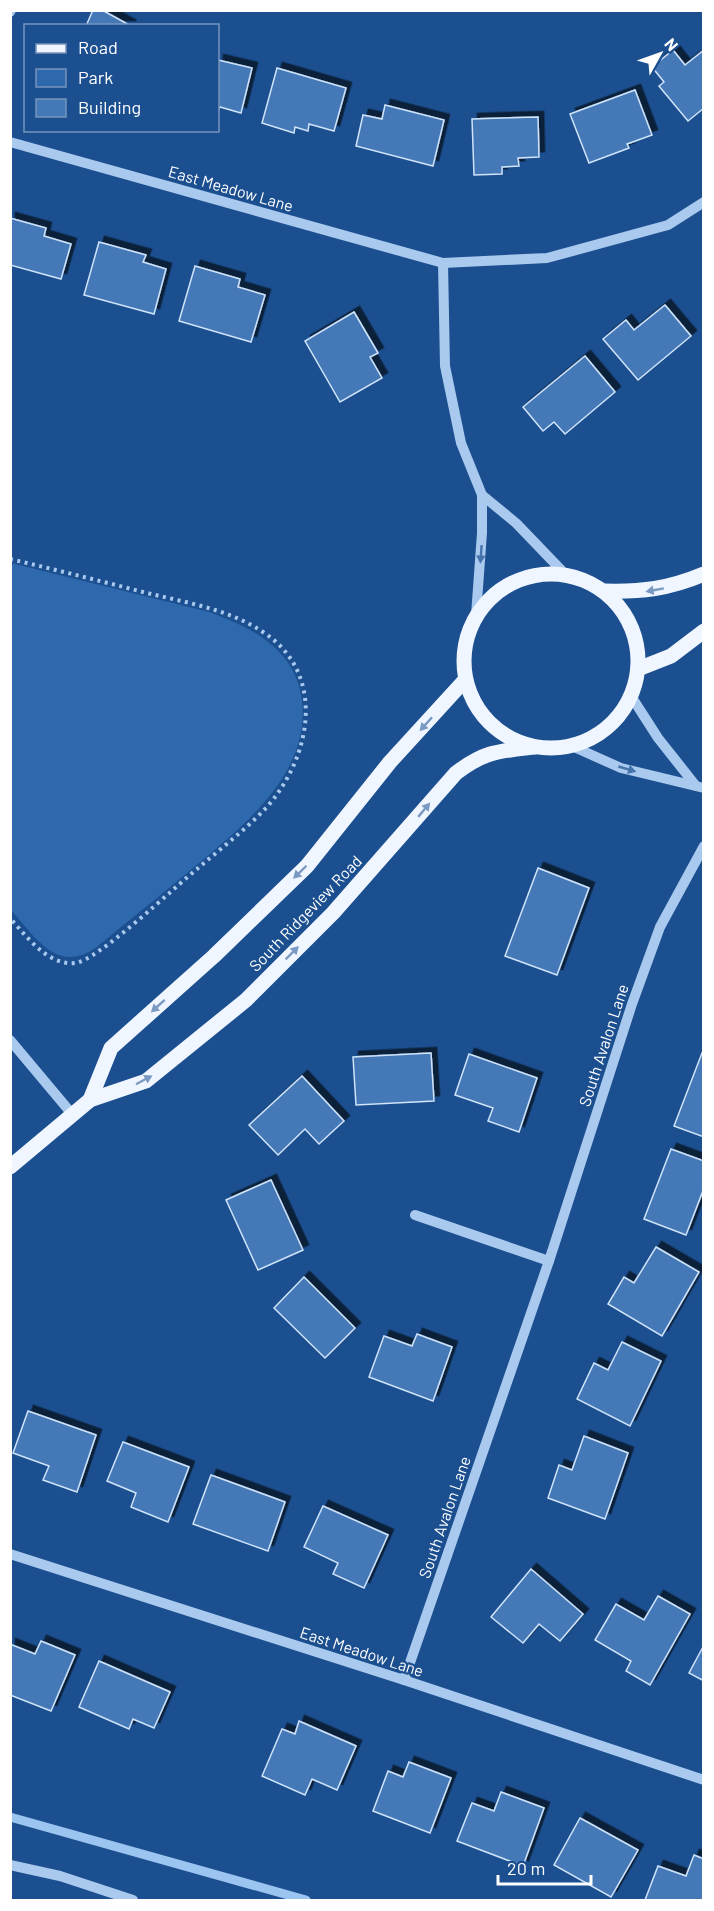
<svg xmlns="http://www.w3.org/2000/svg" width="714" height="1911" viewBox="0 0 714 1911" font-family="Barlow,sans-serif">
<style>
.green{fill:#2e69ad}
.lines{fill:none;stroke-linecap:round;stroke-linejoin:round}
.stream{stroke:#9cc4f0;stroke-width:9}
.building{fill:#4478b7;stroke:#cfe3fa;stroke-width:1.5;filter:url(#shadow)}
.path{stroke:#a9c9ee;stroke-width:4;stroke-dasharray:3 4.5;stroke-linecap:butt}
.minor{stroke:#a9c9ee;stroke-width:10}
.major{stroke:#f0f6ff;stroke-width:15}
.oneway{fill:#4674ac}
.oneway2{fill:#7b9ac1}
.labels{text-anchor:middle;dominant-baseline:central;stroke-width:4.5;stroke-linejoin:round;paint-order:stroke}
.street-label{font-size:16px;fill:#fff;stroke:#1b4f8f}
</style>
<defs>
<filter id="shadow"><feDropShadow dx="5.5" dy="-5.5" stdDeviation="0" flood-color="#0009"/></filter>
</defs>
<rect width="100%" height="100%" fill="#1b4f8f"/>
<path class="green" d="M11 563 209 612C253 628 295 649 302 700 311 777 237 831 186 874 157 898 127 922 98 946 58 976 36 938 11 910Z"/>
<g class="lines">
<polyline class="stream" points="10,1817 306,1900"/>
</g>
<g class="building">
<polygon points="93,10 102,10 131,26 86,26"/>
<polygon points="673,50 685,65 704,50 704,108 688,121 659,86 664,82 652,67"/>
<polygon points="218,60 252,68 241,113 220,107 218,111"/>
<polygon points="277,68 346,88 334,131 309,124 308,131 295,127 294,133 262,123"/>
<polygon points="635,90 652,135 627,144 629,148 589,163 570,114"/>
<polygon points="385,105 444,120 433,166 356,146 363,115 382,119"/>
<polygon points="538,117 539,157 518,158 519,166 502,167 502,174 474,175 472,119"/>
<polygon points="10,218 46,228 44,236 71,244 61,279 10,265"/>
<polygon points="99,242 146,255 143,262 166,269 154,314 84,295"/>
<polygon points="195,266 240,279 238,287 265,295 251,342 179,321"/>
<polygon points="665,305 691,336 638,380 603,339 626,320 634,330"/>
<polygon points="354,312 378,353 370,357 382,378 340,402 305,341"/>
<polygon points="585,356 615,392 565,434 554,422 543,431 523,407"/>
<polygon points="538,868 589,888 557,975 505,956"/>
<polygon points="431,1053 434,1101 356,1105 353,1057"/>
<polygon points="702,1053 704,1054 704,1137 674,1126"/>
<polygon points="469,1054 537,1078 519,1132 488,1121 493,1108 455,1095"/>
<polygon points="302,1076 344,1121 319,1144 305,1129 278,1155 249,1125"/>
<polygon points="671,1149 704,1161 704,1188 686,1235 644,1219"/>
<polygon points="271,1180 303,1250 258,1270 226,1200"/>
<polygon points="656,1247 699,1272 662,1336 608,1304 624,1277 634,1283"/>
<polygon points="304,1277 355,1328 325,1358 274,1308"/>
<polygon points="417,1334 452,1347 433,1401 369,1377 384,1336 412,1346"/>
<polygon points="622,1342 661,1361 630,1426 577,1399 594,1363 608,1370"/>
<polygon points="28,1411 96,1435 77,1492 43,1480 49,1466 13,1453"/>
<polygon points="584,1436 628,1453 605,1519 548,1498 559,1465 572,1470"/>
<polygon points="123,1442 189,1467 168,1522 131,1507 136,1493 107,1481"/>
<polygon points="211,1475 285,1502 268,1551 193,1524"/>
<polygon points="323,1506 388,1535 364,1588 333,1574 338,1563 304,1547"/>
<polygon points="531,1569 583,1614 560,1641 539,1624 523,1643 491,1617"/>
<polygon points="658,1596 690,1614 650,1685 626,1671 631,1661 595,1640 616,1604 644,1620"/>
<polygon points="41,1641 75,1655 51,1711 10,1695 10,1644 35,1654"/>
<polygon points="704,1645 704,1681 689,1673"/>
<polygon points="99,1661 170,1692 154,1728 133,1719 129,1729 79,1707"/>
<polygon points="299,1721 356,1746 337,1790 312,1779 305,1795 262,1776 282,1729 295,1734"/>
<polygon points="409,1762 451,1778 430,1833 373,1811 388,1771 403,1777"/>
<polygon points="501,1792 544,1808 523,1866 457,1841 472,1803 494,1811"/>
<polygon points="580,1818 638,1850 611,1897 554,1865"/>
<polygon points="694,1855 704,1859 704,1900 645,1900 658,1866 686,1876"/>
</g>
<g class="lines">
<path class="path" d="M10 559C57 570 104 582 151 594 189 603 230 610 263 632 328 674 311 759 265 809 244 831 219 850 197 869 176 886 96 962 75 963 48 966 26 936 10 918"/>
<g class="minor">
<polyline points="10,12 11,10"/>
<polyline points="10,142 443,263 547,258 668,225 704,202"/>
<polyline points="443,263 445,366 461,443 482,495 482,533 476,615"/>
<polyline points="482,495 516,523 565,574"/>
<polyline points="631,696 658,738 696,786"/>
<polyline points="574,747 621,768 704,788"/>
<polyline points="10,1040 72,1114"/>
<polyline points="415,1215 549,1261"/>
<polyline points="10,1554 404,1680 704,1780"/>
<polyline points="404,1680 549,1261 632,1004 660,927 704,846"/>
<polyline points="10,1865 60,1876 133,1900"/>
</g>
<g class="major">
<circle cx="551" cy="661" r="87"/>
<path d="M604 591C642 592 668 589 704 574"/>
<polyline points="638,669 671,656 704,631"/>
<polyline points="90,1100 111,1048 214,956 307,866 390,762 465,680"/>
<path d="M10 1167 90 1100 146 1081 246 1000 333 913 456 773C485 751 499 751 535 747"/>
</g>
</g>
<defs><path id="oneway-solid" d="M-6-.8H1V-3.2L6.5 0L1 3.2V.8H-6Z" transform="scale(1.5)"/></defs>
<g class="oneway">
<use href="#oneway-solid" transform="translate(481 554) rotate(94)"/>
<use href="#oneway-solid" transform="translate(627 769) rotate(16)"/>
</g>
<g class="oneway2">
<use href="#oneway-solid" transform="translate(655 590) rotate(170)"/>
<use href="#oneway-solid" transform="translate(426 724) rotate(132)"/>
<use href="#oneway-solid" transform="translate(424 810) rotate(-50)"/>
<use href="#oneway-solid" transform="translate(300 872) rotate(136)"/>
<use href="#oneway-solid" transform="translate(292 953) rotate(-45)"/>
<use href="#oneway-solid" transform="translate(158 1006) rotate(138)"/>
<use href="#oneway-solid" transform="translate(144 1080) rotate(-28)"/>
</g>
<g class="labels">
<g class="street-label">
<text transform="translate(231 188) rotate(16)">East Meadow Lane</text>
<text transform="translate(305 913) rotate(-46)">South Ridgeview Road</text>
<text transform="translate(603 1045) rotate(-72)">South Avalon Lane</text>
<text transform="translate(444 1517) rotate(-71)">South Avalon Lane</text>
<text transform="translate(362 1651) rotate(18)">East Meadow Lane</text>
</g>
</g>
<rect width="714" height="1911" fill="none" stroke="#ffffff" stroke-width="24"/>
<rect x="24" y="24" width="195" height="108" fill="#1b4f8f" stroke="#7695bc" stroke-width="1.5"/>
<rect x="36" y="44" width="30" height="9" fill="#f0f6ff" stroke="#7695bc" stroke-width="1.5"/>
<text x="78" y="54" font-size="18" fill="#ffffff">Road</text>
<rect x="36" y="69" width="30" height="18" fill="#2e69ad" stroke="#7695bc" stroke-width="1.5"/>
<text x="78" y="84" font-size="18" fill="#ffffff">Park</text>
<rect x="36" y="99" width="30" height="18" fill="#4478b7" stroke="#7695bc" stroke-width="1.5"/>
<text x="78" y="114" font-size="18" fill="#ffffff">Building</text>
<g transform="translate(660 54) rotate(50)" stroke="#1b4f8f" stroke-width="4.5" paint-order="stroke">
<path d="M0-4.5L10 22L0 15L-10 22Z" fill="#ffffff"/>
<text y="-9" font-size="16" font-weight="bold" text-anchor="middle" fill="#ffffff">N</text>
</g>
<path d="M498 1875v9h93v-9" fill="none" stroke="#ffffff" stroke-width="3"/>
<text x="507" y="1875" font-size="18" fill="#ffffff" stroke="#1b4f8f" stroke-width="4.5" paint-order="stroke">20 m</text>
</svg>
